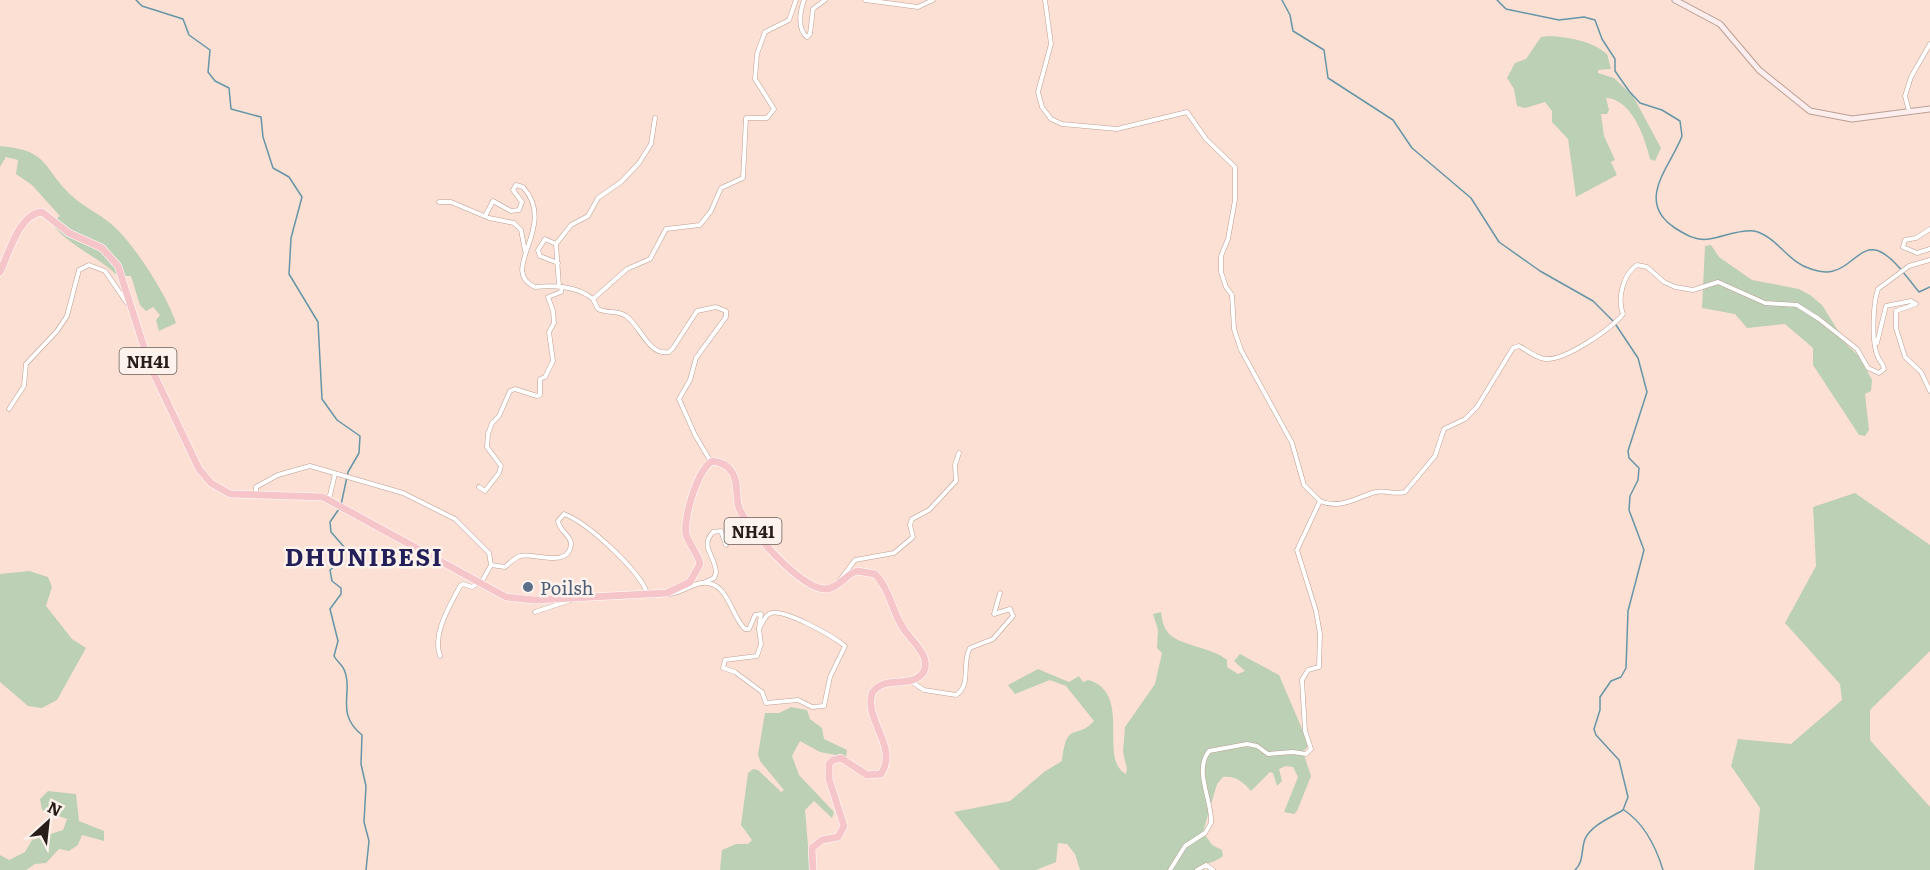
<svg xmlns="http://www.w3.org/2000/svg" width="1930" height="870" viewBox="0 0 1930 870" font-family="Literata,serif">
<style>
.green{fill:#bbd0b4}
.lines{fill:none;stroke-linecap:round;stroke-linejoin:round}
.stream{stroke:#6496a7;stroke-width:1.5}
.street-casing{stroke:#bb9f93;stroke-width:5}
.secondary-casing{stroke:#bb9f93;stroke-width:7}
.highway-casing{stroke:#fff;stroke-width:8}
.street{stroke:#fff;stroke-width:4}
.secondary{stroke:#fceeef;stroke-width:5}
.highway{stroke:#f6c5ca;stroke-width:7}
.service-dot{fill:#5c6f8a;stroke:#fef2ed;stroke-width:2}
.labels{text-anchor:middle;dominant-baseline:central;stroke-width:5;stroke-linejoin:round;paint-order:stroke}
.shield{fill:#fef2ed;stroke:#685e59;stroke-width:1.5}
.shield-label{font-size:16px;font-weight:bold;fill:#281e19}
.service-label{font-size:18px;fill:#4e5e75;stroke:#fef2ed;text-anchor:start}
.district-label{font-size:24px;font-weight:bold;letter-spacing:1.5px;fill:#231f58;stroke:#fef2ed}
</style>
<rect width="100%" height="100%" fill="#fde0d4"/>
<g class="green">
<path d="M1549 36C1568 37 1592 41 1607 54L1611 69 1598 70V73L1614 78 1633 96 1661 148 1655 161 1650 159C1645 138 1632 99 1606 98L1609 110 1607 114H1601L1604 136 1615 160 1611 162 1617 175 1576 197 1568 139 1552 122V111L1545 102 1525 108 1517 106 1514 89 1507 78 1515 63 1526 59 1541 37Z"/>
<path d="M0 146C50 150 42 168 72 196 84 207 98 213 110 223 132 240 168 297 176 323L159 331 156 320 160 315 153 307 146 311 140 305 131 276H118C96 255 70 247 51 223L60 216 32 185 16 174 18 160 6 157 0 167Z"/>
<polygon points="1711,245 1719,257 1752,280 1799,289 1810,295 1822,305 1847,345 1860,357 1872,380 1871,391 1865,394 1869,430 1865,436 1859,435 1813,365 1813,348 1785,324 1747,328 1735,314 1702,308 1705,246"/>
<polygon points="1855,493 1930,545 1930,651 1870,710 1870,740 1930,807 1930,870 1754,870 1760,808 1731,766 1738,739 1791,744 1842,700 1840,684 1785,623 1816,566 1813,507"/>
<polygon points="29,571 48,577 52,587 46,606 72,639 86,648 57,700 42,708 28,706 0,682 0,574"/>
<path d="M1161 612C1162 618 1163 626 1167 631 1176 646 1211 646 1227 660V667L1238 674 1245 671 1234 661 1240 654 1279 675 1309 745 1303 752 1311 776 1297 811 1294 814 1284 812 1298 777 1293 767 1286 766 1279 769 1282 781 1277 786 1273 773 1270 772 1251 791C1242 781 1236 776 1223 777L1217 784 1203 832 1212 845 1222 850 1223 856C1213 864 1204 863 1194 870H1080L1075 854 1067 844 1058 843 1056 862 1036 870H1000L954 812 1010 801 1044 772 1062 761C1067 719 1076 741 1094 721L1066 686 1050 680 1015 694 1008 685 1038 669 1069 682 1079 676 1083 682 1088 680C1133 692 1098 760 1126 774L1127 769 1123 752 1125 727 1155 684 1162 653 1157 648 1158 630 1153 614Z"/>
<polygon points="791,707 807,710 810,719 822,728 824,739 847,750 846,757 820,752 800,741 792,756 799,775 834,812 832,818 814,801 805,810 810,870 720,870 722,850 736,844 748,844 752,840 741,825 748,773 753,769 758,770 781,792 784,790 760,761 758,754 765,713 779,713"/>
<polygon points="48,791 76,794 79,821 104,831 104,841 82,835 78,845 69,851 59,849 46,863 35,864 26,870 0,870 0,855 9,860 25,852 32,840 63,830 67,819 42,810 40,799"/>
</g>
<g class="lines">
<g class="stream">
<polyline points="136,0 142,6 183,19 189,35 210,50 208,72 215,81 229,88 231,109 261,117 263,137 273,168 289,177 302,197 291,238 289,274 318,322 322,399 337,420 360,436 359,453 348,472 341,505"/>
<polyline points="1282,0 1290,15 1293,31 1324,50 1328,78 1393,120 1412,148 1471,198 1499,242 1540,271 1593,301 1613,321"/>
<path d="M1497 0 1506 9 1559 20 1584 17 1595 20 1602 39 1615 59V71L1629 91 1640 103 1662 110 1680 121 1682 136C1671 166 1634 201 1675 228 1686 235 1696 241 1709 239 1723 237 1740 229 1754 231 1777 236 1788 263 1811 269 1817 271 1827 273 1833 271 1851 268 1862 242 1881 252 1896 260 1908 279 1919 292L1930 287"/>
<path d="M339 509 330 522 331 532 345 548 342 561 330 570 332 581 341 588V594L330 609 338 641 334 656C337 662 343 665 345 672 353 693 335 713 362 735L361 764 366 786 364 822 369 841 366 870"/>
<path d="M1624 810C1645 824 1656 847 1663 870"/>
<path d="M1575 870C1584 862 1581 849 1585 839 1591 825 1612 817 1623 810L1628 797 1619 760 1596 735 1594 729 1600 710V697L1611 681 1621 677 1626 668 1628 611 1644 550 1629 510 1630 496 1638 480 1639 468 1629 458 1628 451 1647 392 1638 358 1616 325"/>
</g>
<defs>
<g id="street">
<path d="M804 0C800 11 797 29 807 37L810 34 813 9 825 0"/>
<polyline points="865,0 918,7 933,0"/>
<polyline points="1045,0 1051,44 1038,92 1042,107 1051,119 1062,124 1117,129 1187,112 1206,139 1235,167 1235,200 1228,239 1221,256 1221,272 1226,287 1232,295 1234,329 1241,350 1292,443 1304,485 1320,501"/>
<polyline points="1909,111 1905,96 1911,77 1930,44"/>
<polyline points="439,202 451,202 489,218 514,223 521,230 525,251"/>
<path d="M485 216 493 201 511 211 519 210 522 202 513 190 516 185 523 187C559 227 497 270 535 287 556 285 577 286 593 299"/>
<polyline points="1930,229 1916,238 1905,240 1903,247 1917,253 1930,249"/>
<polyline points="556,244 545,239 538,250 540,256 558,263"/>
<polyline points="559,286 556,244 571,225 588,216 598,198 621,182 639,163 651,144 655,118"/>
<polyline points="1877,343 1886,306 1911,301 1916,304 1896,311 1896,328 1905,357 1921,372 1930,391"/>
<polyline points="9,409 24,386 26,364 57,331 67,316 79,270 89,265 105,271 127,303"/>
<path d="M711 462 695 435 679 399 690 380 696 358 726 317V311L716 307 697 311 673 348 669 352C648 356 641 326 626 316 618 310 608 314 598 309L593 299 627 269 650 259 666 229 700 225 711 211 721 188 743 178 746 118H767L774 109 755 79 757 54 765 32 789 20 796 0"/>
<polyline points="479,487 485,491 499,473 501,466 487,447 488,434 492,423 499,416 510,391 515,389 537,396 540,395 540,379 545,377 553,361 549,332 554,323 553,311 548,297 561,292 562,287"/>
<polyline points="256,494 256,487 278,475 310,466 403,493 455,519 489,553 491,565"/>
<polyline points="329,499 335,474"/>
<polyline points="840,580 855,560 894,553 913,537 910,525 912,519 929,510 956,481 955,465 959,453"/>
<path d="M481 583 491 565 505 567C510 563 514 558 520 556 534 552 568 569 571 545 572 536 559 531 558 521L564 514C588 523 639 570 647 593"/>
<path d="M703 583 714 578 716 573C716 556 699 547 713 532L721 531 726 545"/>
<path d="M669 594C681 593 690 585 701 583 728 579 731 617 745 629H749L755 615 761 614 759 628"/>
<polyline points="535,612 571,600"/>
<path d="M759 629C761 626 764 617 769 614 781 606 834 637 845 646L830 677 824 706 812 707 798 700 766 703 762 692 735 672 723 668 725 660 757 656 761 644 759 629"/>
<path d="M440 656C432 633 450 606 460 586L463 584 472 587 478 583"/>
<path d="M909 680 924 690 956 695C972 685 961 663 970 648L993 639 1013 616 1010 609 994 614 1000 593"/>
<path d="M1170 870 1185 846 1205 833 1211 823C1213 802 1193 771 1209 751L1247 744 1257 746 1268 754 1293 752 1306 754 1311 749 1305 731 1302 680 1308 670 1319 667 1320 634 1316 611 1297 550 1320 501C1340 510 1357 497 1376 492 1386 490 1395 495 1405 492L1435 456 1444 429 1465 419 1477 407 1513 348 1519 346C1527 350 1536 358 1545 359 1565 361 1611 329 1623 314 1617 299 1623 274 1637 265L1647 267 1664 282 1675 287 1693 290 1718 282 1765 303 1797 305 1819 319 1857 349 1868 368 1879 373 1884 369C1883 363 1880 362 1878 357 1871 343 1873 303 1878 289L1909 266 1930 260"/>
<polyline points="1197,870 1206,865 1213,870"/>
</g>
<polyline id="secondary" points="1675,0 1720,24 1759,70 1810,111 1852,119 1930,109"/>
<path id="highway" d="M0 272C9 253 19 214 42 212L69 233 102 248 118 266 150 366 199 469 211 483 230 494 323 497 506 597 534 600 667 593 690 582 700 564C698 553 689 545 686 534 683 519 698 467 713 461 720 462 728 465 732 472 739 482 735 496 739 508 748 529 801 589 825 589 838 589 845 575 857 571L875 574C890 589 892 613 905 631 911 639 920 647 924 657 926 662 926 670 922 674 909 689 885 674 872 693 864 721 899 747 881 774L867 775 841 758 833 760 829 764V779L844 826 838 837 822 840 812 848 813 870"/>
</defs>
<use href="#street" class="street-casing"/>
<use href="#secondary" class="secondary-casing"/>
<use href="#highway" class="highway-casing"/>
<use href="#street" class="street"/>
<use href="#secondary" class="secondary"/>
<use href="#highway" class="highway"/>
</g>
<circle class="service-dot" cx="528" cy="587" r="6"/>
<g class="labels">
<g class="shield">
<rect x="119.5" y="348" width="57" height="26" rx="4.5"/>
<rect x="724.5" y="518" width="57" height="26" rx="4.5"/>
</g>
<g class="shield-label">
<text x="148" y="361">NH41</text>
<text x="753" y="531">NH41</text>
</g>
<g class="service-label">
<text x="540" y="587">Poilsh</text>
</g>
<g class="district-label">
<text x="364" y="555">DHUNIBESI</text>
</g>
</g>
<g transform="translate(48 822) rotate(27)" stroke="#fef2ed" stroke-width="4.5" paint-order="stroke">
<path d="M0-4.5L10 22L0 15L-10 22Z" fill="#281e19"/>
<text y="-9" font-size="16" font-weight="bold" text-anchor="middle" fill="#281e19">N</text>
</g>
</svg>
